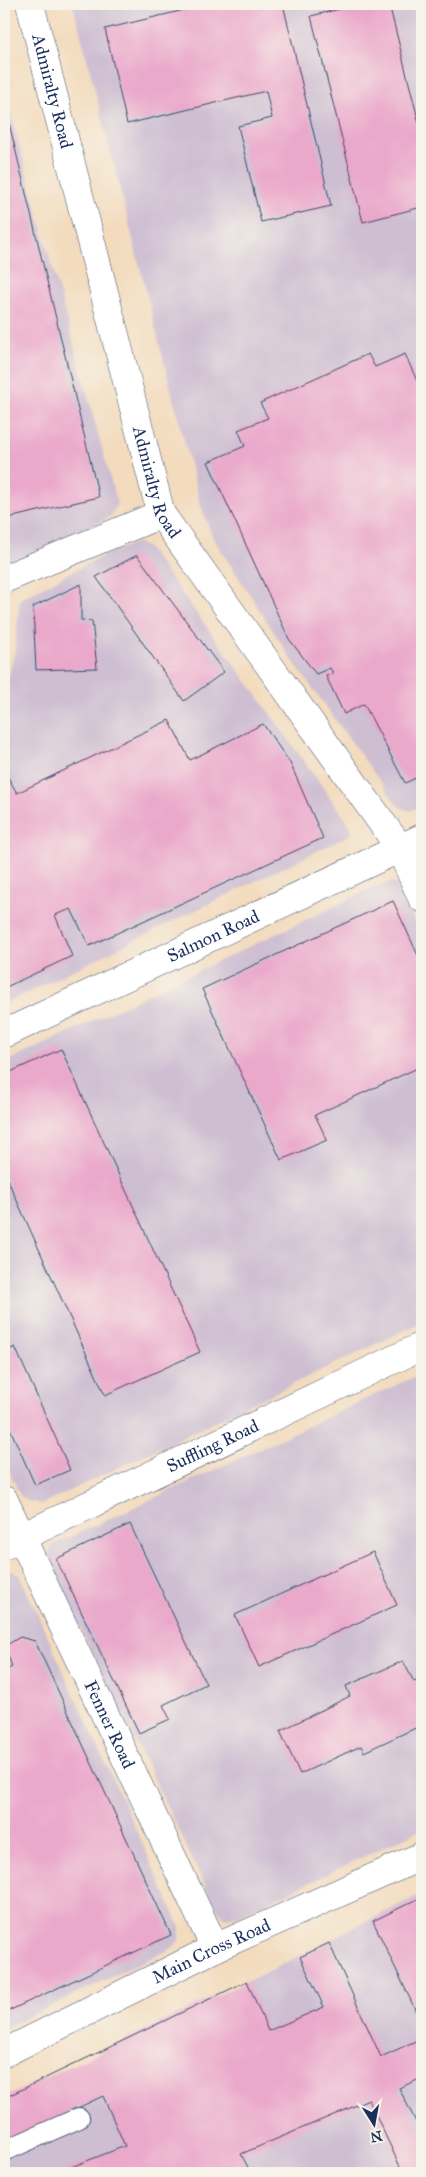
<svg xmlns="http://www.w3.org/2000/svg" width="426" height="2177" viewBox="0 0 426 2177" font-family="'IM FELL Great Primer',serif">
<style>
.industrial{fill:#cdbed2}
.building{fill:#eaa8cb}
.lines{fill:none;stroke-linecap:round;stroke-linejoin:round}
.service-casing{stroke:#3b496c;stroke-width:22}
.minor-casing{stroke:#3b496c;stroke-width:29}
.tertiary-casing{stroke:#3b496c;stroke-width:29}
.service{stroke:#fff;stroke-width:20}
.minor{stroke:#fff;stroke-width:28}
.tertiary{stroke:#fff;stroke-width:28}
.labels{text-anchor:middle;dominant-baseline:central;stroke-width:4;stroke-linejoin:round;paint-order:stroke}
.street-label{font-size:18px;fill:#1b2f5e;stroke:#f7f3e8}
</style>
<rect width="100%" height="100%" fill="#f7f3e8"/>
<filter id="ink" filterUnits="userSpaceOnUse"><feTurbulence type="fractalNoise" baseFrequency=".02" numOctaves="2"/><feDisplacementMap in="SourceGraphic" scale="10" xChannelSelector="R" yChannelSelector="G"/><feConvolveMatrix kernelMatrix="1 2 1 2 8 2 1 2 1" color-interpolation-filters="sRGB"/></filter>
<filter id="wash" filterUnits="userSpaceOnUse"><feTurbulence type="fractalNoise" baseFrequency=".0096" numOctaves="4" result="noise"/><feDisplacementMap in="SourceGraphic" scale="20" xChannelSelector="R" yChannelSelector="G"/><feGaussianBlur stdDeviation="1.12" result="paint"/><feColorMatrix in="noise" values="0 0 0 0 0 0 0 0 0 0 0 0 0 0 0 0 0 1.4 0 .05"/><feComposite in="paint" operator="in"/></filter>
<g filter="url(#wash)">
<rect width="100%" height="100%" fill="#f3dbbd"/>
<g class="industrial">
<polygon points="73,4 422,4 422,805 410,811 398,806 292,660 213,538 201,507"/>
<polygon points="4,90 117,503 112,515 80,535 4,567"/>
<polygon points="137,542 148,548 251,687 351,827 352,834 4,1004 4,701 15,649 20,599 102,556"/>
<polygon points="392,882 399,885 422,938 422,1322 42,1504 28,1501 20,1495 4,1459 4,1063 375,887"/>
<polygon points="422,1373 422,1829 239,1916 225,1918 215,1906 51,1567 49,1553 53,1545"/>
<polygon points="4,1570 10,1570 20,1576 180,1926 180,1940 170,1949 4,2028"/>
<polygon points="422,1893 422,2173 4,2173 4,2098 279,1966"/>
</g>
<g id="blocks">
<g class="building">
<polygon points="209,4 258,4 259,7 283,4 331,206 261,222 238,126 272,118 266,91 127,124 105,29"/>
<polygon points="360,4 389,4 422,135 422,207 363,222 311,16"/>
<polygon points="4,102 99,497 4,519"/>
<polygon points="368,354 375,367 405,354 422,392 422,775 405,783 364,704 344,714 326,676 333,673 330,668 316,674 289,639 208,462 245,446 238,430 268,418 260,403"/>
<polygon points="137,555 224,672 184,701 96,577"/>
<polygon points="81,584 81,620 92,621 97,668 36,670 33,607"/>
<polygon points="169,720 190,760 263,724 290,763 323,838 89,946 71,909 55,915 72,956 4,988 4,773 5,772 17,793"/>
<polygon points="393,901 422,964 422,1066 315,1115 327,1140 281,1160 202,989"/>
<polygon points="61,1049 200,1352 105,1395 4,1172 4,1075"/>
<polygon points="15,1347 70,1470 35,1485 4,1415 4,1352"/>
<polygon points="130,1524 206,1684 163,1705 170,1719 139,1733 56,1559"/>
<polygon points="373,1552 397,1605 259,1667 235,1615"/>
<polygon points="20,1637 35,1641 171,1935 4,2013 4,1671 12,1667 5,1646"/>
<polygon points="403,1661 414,1682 422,1678 422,1725 364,1752 361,1746 300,1774 280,1731 350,1696 346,1686"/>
<polygon points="422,1897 422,2024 373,1921"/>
<polygon points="329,1943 381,2057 422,2038 422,2078 399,2088 422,2134 422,2173 403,2173 369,2100 241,2154 251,2173 56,2173 125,2146 103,2096 4,2143 4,2098 247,1981 268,2031 324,2007 300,1957"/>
</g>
</g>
</g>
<g filter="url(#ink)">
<use href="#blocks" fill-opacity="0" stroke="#3b496c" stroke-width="1"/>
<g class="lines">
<defs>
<polyline id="service" points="4,2151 79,2118"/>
<g id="minor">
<path id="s1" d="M30 4 161 514 400 848 422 898"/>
<polyline points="4,579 161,514"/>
<path id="s2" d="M4 1034 422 838"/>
<path id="s3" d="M4 1500 215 1948"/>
<path id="s4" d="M5 1545 422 1346"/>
</g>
<g id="tertiary">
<path id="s5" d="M4 2053 215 1948 422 1856"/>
</g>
</defs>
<use href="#service" class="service-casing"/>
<use href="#minor" class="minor-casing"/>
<use href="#tertiary" class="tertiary-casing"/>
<use href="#service" class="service"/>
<use href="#minor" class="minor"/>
<use href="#tertiary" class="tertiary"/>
</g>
</g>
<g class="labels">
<g class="street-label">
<text stroke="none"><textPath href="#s1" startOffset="90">Admiralty Road</textPath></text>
<text stroke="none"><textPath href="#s1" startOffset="495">Admiralty Road</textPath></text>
<text stroke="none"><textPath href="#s2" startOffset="231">Salmon Road</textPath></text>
<text stroke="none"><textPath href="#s4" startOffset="230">Suffling Road</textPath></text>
<text stroke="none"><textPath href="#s3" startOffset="248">Fenner Road</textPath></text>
<text stroke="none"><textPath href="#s5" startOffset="231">Main Cross Road</textPath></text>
</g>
</g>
<rect width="426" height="2177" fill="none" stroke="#f7f3e8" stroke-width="20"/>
<g transform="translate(374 2124) rotate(169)" stroke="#f7f3e8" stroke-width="4" paint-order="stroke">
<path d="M0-4L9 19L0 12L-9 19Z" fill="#1b2f5e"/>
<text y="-8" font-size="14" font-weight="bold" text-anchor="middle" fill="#1b2f5e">N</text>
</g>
</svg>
